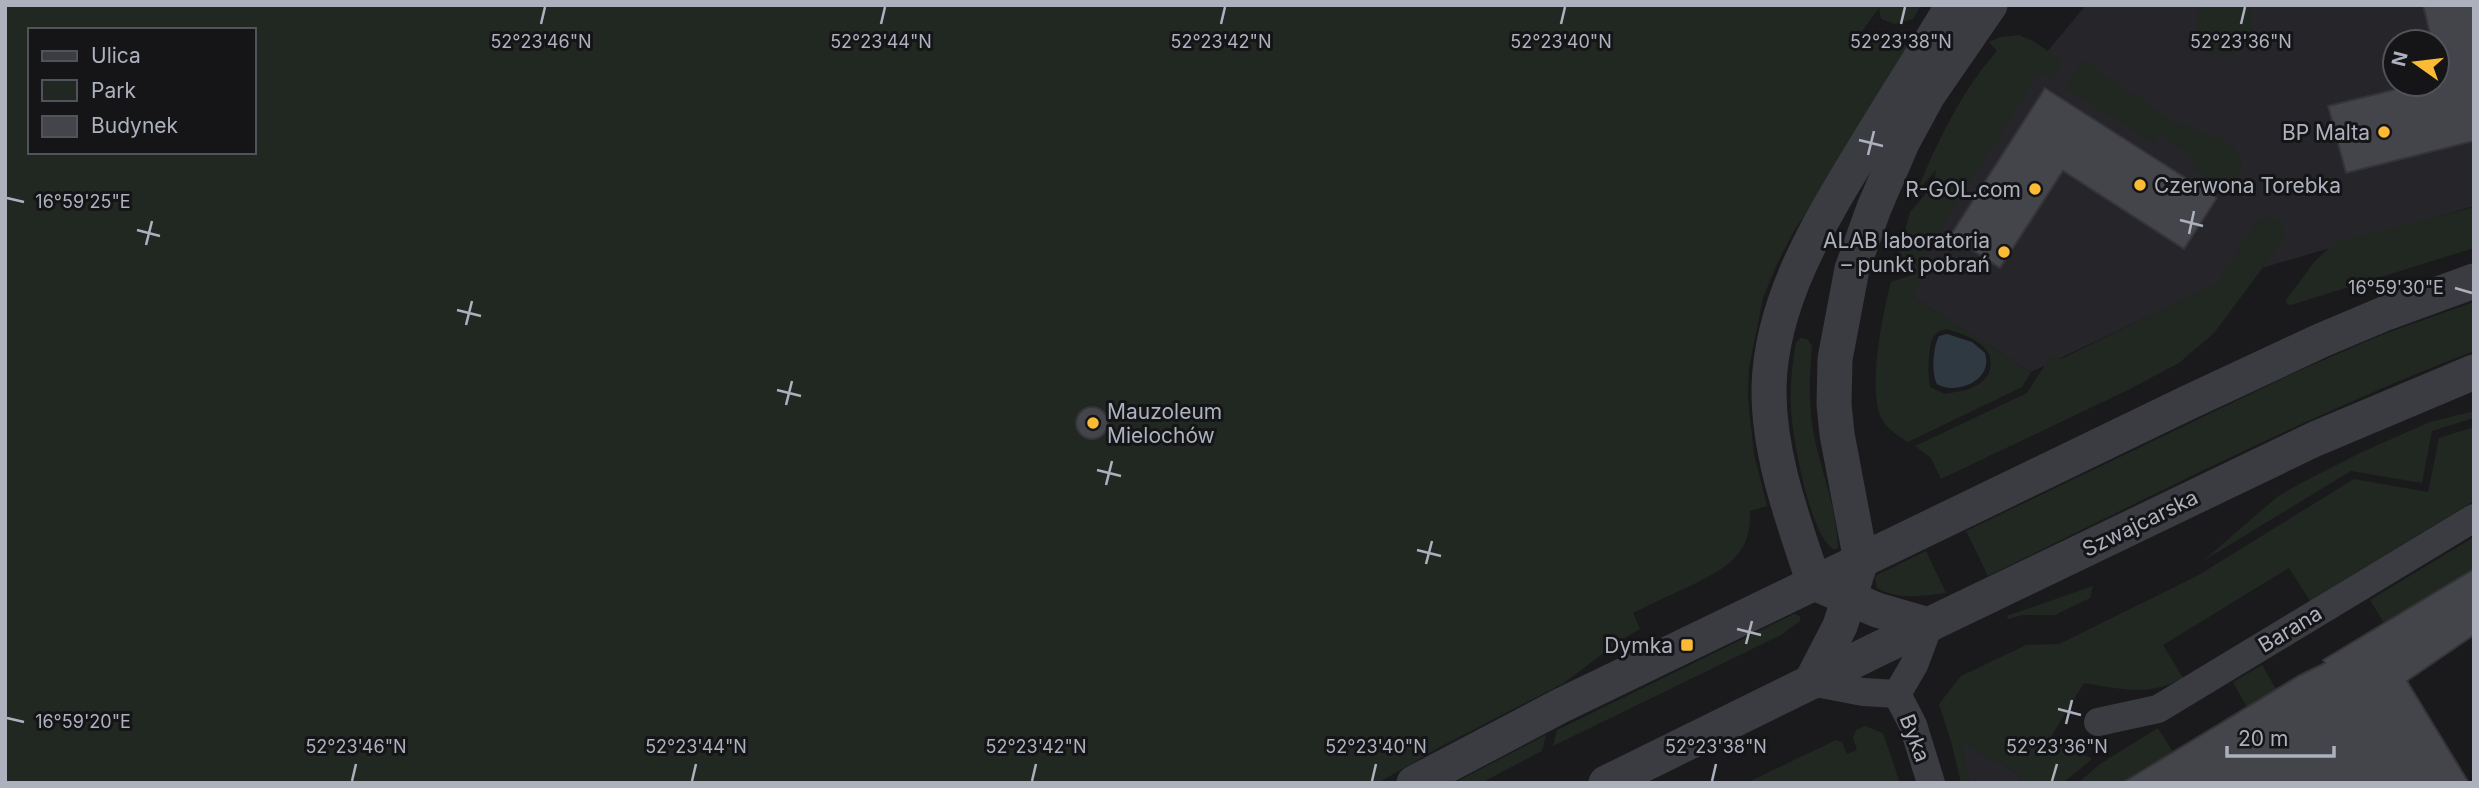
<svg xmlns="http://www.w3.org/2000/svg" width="2479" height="788" viewBox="0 0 2479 788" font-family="Inter,sans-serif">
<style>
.built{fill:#26262a;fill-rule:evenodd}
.green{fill:#202821;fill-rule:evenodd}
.water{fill:#2f3942}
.building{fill:#44454a;stroke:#343439;stroke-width:2}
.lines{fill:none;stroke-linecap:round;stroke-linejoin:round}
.minor{stroke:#3b3c42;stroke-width:28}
.tertiary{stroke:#3b3c42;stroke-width:35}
.ticks{fill:none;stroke:#acb1bd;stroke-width:2.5}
.poi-dot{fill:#fcbb34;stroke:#151518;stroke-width:2.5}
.labels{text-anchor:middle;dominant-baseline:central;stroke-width:6;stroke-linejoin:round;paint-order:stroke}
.poi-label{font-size:21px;fill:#acb1bd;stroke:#151518;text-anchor:end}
.street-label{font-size:21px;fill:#acb1bd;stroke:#151518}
.ticks-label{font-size:18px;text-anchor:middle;fill:#acb1bd;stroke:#151518;stroke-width:6;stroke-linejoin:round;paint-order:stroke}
</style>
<rect width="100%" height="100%" fill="#1a1a1d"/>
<g class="built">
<path d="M2086 5H2474V206L2231 277 2031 372 1907 293 1927 228 2018 87ZM2395 42H2437V84H2395Z"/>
<polygon points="1961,741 2019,774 2020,783 1969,783"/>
</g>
<g class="green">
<path d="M5 5H1921L1913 19 1895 24 1881 19 1879 8 1852 45 1854 50 1905 30 1899 41 1914 51 1794 231 1777 264 1763 298 1749 368 1748 397 1754 454 1767 506 1750 511C1752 557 1724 569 1688 587 1670 595 1651 604 1633 613L1640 629 1621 640 1564 683 1442 746 1378 783H5ZM30 30H254V152H30Z"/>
<path d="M2199 5H2249C2252 21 2255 32 2246 46 2206 72 2190 44 2199 5Z"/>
<path d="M2019 35 2035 42 2062 61 2051 79 2040 72 1917 266 1893 274 1910 212 1934 184 1936 170 1916 193C1937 143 1961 91 1997 51L1989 42 2000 37Z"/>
<polygon points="2083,60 2171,120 2224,140 2233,146 2242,160 2241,171 2231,194 2190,167 2196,159 2160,135 2154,144 2065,88"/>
<polygon points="2474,207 2474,248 2291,305 2287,304 2286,300 2316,260 2335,243"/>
<polygon points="2269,216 2281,222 2285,230 2285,238 2214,333 2179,363 2128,390 1941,479 1931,458 1915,446 2027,393 2052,354 2061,359 2216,283 2257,221"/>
<path d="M1925 271 1927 273 1912 296 2031 372 2022 387 1908 442C1898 436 1889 430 1883 421 1866 392 1883 313 1891 282ZM1947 329C1965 335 1996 344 1990 369 1989 375 1983 382 1977 385 1968 391 1955 392 1945 394L1930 387C1928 376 1927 341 1936 334 1939 331 1943 330 1947 329Z"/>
<path d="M2474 302V351C2307 415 2148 498 1988 576L1966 531 2294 373 2381 335Z"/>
<path d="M1800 338 1807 339 1812 346C1809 379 1808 412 1816 445 1825 481 1836 510 1838 547L1835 550C1810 539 1792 435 1791 408 1790 386 1792 364 1796 343Z"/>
<polygon points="2474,411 2474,418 2432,431 2422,483 2351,471 2203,561 2277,497 2299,484 2362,452 2430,422"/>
<path d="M2474 427V501L2310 601 2289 568 2163 645 2183 678C2148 697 2122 689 2084 683L2052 735 2092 759 2063 783H2020L2019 774 1962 742 1969 783H1961L1952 745 1939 704 1961 676 2026 645 2059 644 2197 576 2354 479 2428 492 2439 438Z"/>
<polygon points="2474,537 2474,569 2384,623 2370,600"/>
<path d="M1926 551 1946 593C1924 596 1897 600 1877 588L1875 578 1877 575Z"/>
<polygon points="2093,586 2090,598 2055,615 2022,615 2008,619 2007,616"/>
<polygon points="1794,614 1800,616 1800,621 1781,635 1553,746 1557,730"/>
<polygon points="2262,665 2276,689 2247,707 2233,682"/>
<polygon points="1865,726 1883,733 1900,783 1746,783 1836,740 1842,742 1847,754 1857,750 1853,738 1856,730"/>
<polygon points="2158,728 2174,754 2172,756 2170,753 2122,783 2078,783 2100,764"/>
<polygon points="1546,735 1542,751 1481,783 1454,783"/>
</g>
<path class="water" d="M1947 334 1972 342 1985 353C1994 382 1954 395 1937 384 1931 373 1933 347 1939 336Z"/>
<g class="building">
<polygon points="2423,5 2474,5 2474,141 2346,173 2328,106 2417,84 2442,84 2437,63 2437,42 2432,42"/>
<polygon points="2045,88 2217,198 2184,249 2063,171 2000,268 1950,236"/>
<circle cx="1092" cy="423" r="16"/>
<polygon points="2474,569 2474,635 2407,681 2469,783 2122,783 2300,675 2325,663 2323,660"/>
</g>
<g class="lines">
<g class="minor">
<polyline points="1811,682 1863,692 1897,694"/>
<polyline points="1897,694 1913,725 1931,783"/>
<polyline points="1897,694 1914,665 1929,625"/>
<polyline points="2098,722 2158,709 2474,518"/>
</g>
<g class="tertiary">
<path d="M1929 625 1877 610 1814 583C1793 520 1768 454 1769 387 1771 302 1818 225 1861 154 1891 104 1923 55 1953 5"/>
<polyline points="1811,682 1840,626 1861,561 1837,434 1834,404 1835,359 1852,269 1874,208 1902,143 1928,95 1990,5"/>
<polyline points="1414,783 1560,706 2187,403 2322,340 2386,313 2474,281"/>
<polyline points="1606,783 1874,651 2315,439 2474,372"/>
</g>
</g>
<path class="ticks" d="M541 24 545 7M881 24 885 7M1221 24 1225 7M1561 24 1565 7M1901 24 1905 7M2241 24 2245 7M1859 140 1883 146M1868 155 1874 131M7 198 24 202M2180 220 2203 226M137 230 160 236M2189 234 2194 211M146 245 152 221M2455 288 2472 293M457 310 481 316M466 325 472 301M777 390 801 396M786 405 792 381M1097 470 1121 476M1106 485 1112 461M1417 550 1441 556M1426 564 1432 541M1737 629 1761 635M1746 644 1752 621M2058 709 2081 715M7 718 24 722M2066 724 2072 700M352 781 356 764M692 781 696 764M1032 781 1036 764M1372 781 1376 764M1712 781 1716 764M2052 781 2057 764"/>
<g class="poi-dot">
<circle cx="2384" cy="132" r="7"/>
<circle cx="2140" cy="185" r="7"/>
<circle cx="2035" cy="189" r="7"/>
<circle cx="2004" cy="252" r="7"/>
<circle cx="1093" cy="423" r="7"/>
<rect x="1680" y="638" width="14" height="14" rx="3.5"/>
</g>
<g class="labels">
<g class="poi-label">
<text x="2370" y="132">BP Malta</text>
<text x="2154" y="185" text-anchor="start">Czerwona Torebka</text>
<text x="2021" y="189">R-GOL.com</text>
<text x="1990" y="240">ALAB laboratoria<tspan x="1990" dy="24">– punkt pobrań</tspan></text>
<text x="1107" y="411" text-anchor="start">Mauzoleum<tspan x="1107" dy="24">Mielochów</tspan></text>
<text x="1673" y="645">Dymka</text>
</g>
<g class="street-label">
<text transform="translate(2140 523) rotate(-26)">Szwajcarska</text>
<text transform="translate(2290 629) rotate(-31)">Barana</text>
<text transform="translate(1915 738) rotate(69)">Byka</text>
</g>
</g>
<g class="ticks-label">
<text x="2241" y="48">52°23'36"N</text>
<text x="541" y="48">52°23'46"N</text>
<text x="881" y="48">52°23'44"N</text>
<text x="1221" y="48">52°23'42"N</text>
<text x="1561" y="48">52°23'40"N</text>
<text x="1901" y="48">52°23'38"N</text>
<text x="83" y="208">16°59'25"E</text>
<text x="2396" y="294">16°59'30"E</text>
<text x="83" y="728">16°59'20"E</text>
<text x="356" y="753">52°23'46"N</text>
<text x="696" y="753">52°23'44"N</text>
<text x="1036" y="753">52°23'42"N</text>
<text x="1376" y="753">52°23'40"N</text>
<text x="1716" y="753">52°23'38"N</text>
<text x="2057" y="753">52°23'36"N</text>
</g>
<rect width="2479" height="788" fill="none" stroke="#acb1bd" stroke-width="14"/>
<rect x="28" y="28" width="228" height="126" fill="#151518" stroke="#51535a" stroke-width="2"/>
<rect x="42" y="51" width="35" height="10" fill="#3b3c42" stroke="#51535a" stroke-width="2"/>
<text x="91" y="63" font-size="21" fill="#acb1bd">Ulica</text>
<rect x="42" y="80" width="35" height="21" fill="#202821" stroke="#51535a" stroke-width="2"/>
<text x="91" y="98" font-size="21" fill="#acb1bd">Park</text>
<rect x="42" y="116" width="35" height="21" fill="#44454a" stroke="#51535a" stroke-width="2"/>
<text x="91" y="133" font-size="21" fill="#acb1bd">Budynek</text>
<g transform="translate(2416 63) rotate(284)"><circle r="33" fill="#151518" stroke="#51535a" stroke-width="2"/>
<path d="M0-5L12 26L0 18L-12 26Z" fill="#fcbb34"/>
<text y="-10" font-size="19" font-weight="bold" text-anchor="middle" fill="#acb1bd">N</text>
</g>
<path d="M2227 746v10h107v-10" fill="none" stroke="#acb1bd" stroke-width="3.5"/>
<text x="2238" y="746" font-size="21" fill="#acb1bd" stroke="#151518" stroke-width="5" paint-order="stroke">20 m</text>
</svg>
